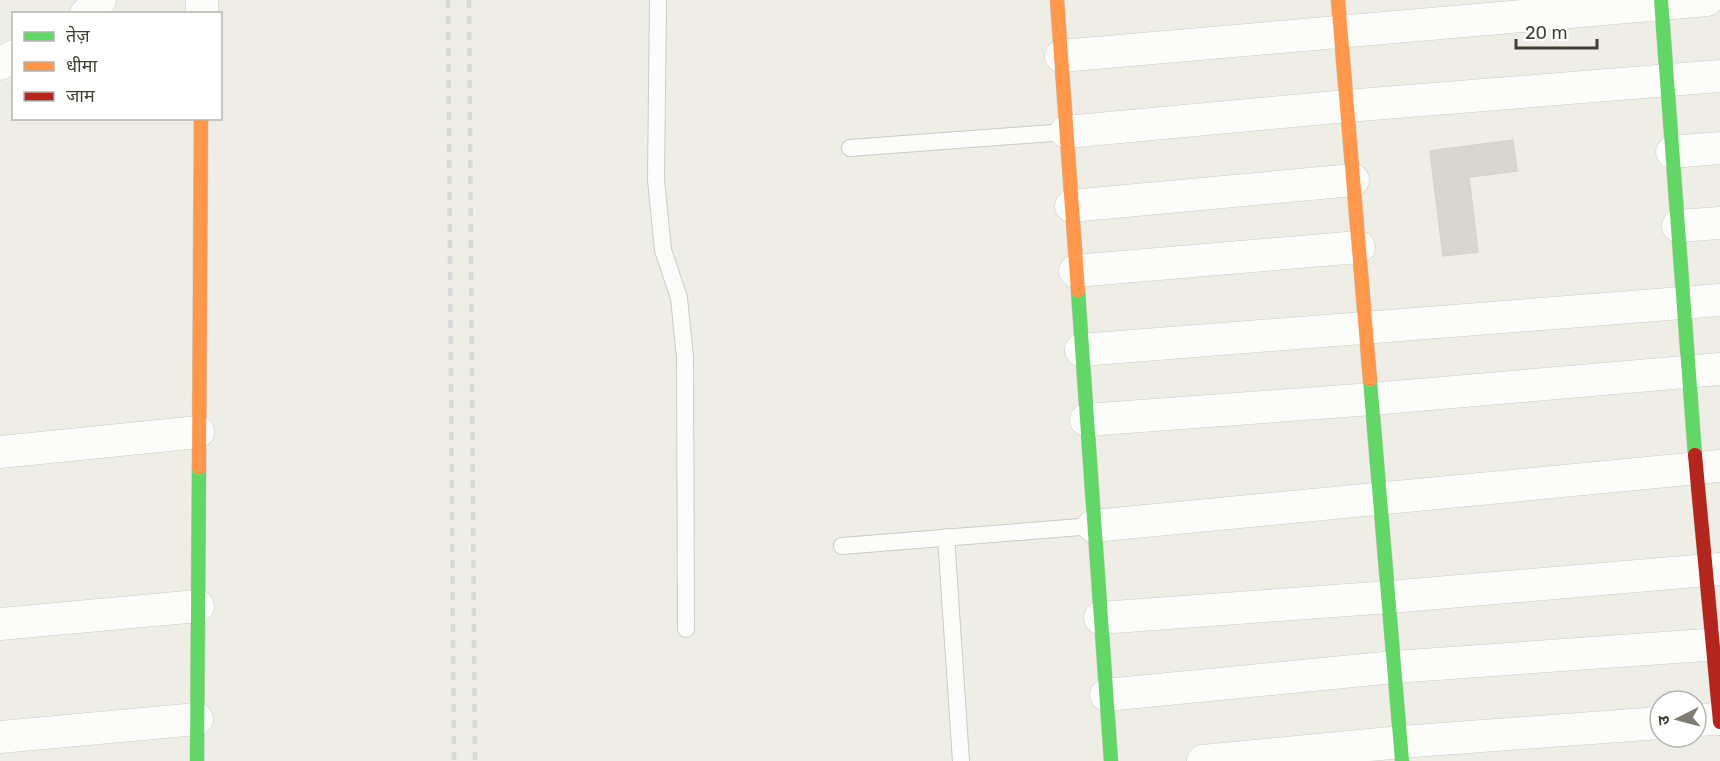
<svg xmlns="http://www.w3.org/2000/svg" width="1720" height="761" viewBox="0 0 1720 761" font-family="Rubik,'Noto Sans Devanagari',sans-serif">
<style>
.building{fill:#d8d6cf;stroke:#d6d4cc;stroke-width:1.5}
.lines{fill:none;stroke-linecap:round;stroke-linejoin:round}
.lane-casing{stroke:#cccbc4;stroke-width:18}
.street-casing{stroke:#cccbc4;stroke-width:33}
.fast-casing{stroke:#ceccbd;stroke-width:15}
.slow-casing{stroke:#ceccbd;stroke-width:15}
.jam-casing{stroke:#ceccbd;stroke-width:15}
.lane{stroke:#fcfcfb;stroke-width:16}
.street{stroke:#fcfcfb;stroke-width:32}
.fast{stroke:#63d668;stroke-width:14}
.slow{stroke:#ff974d;stroke-width:14}
.jam{stroke:#b3261e;stroke-width:14}
.rail{stroke:#d8d8d7;stroke-width:4.5;stroke-dasharray:8 8;stroke-linecap:butt}
</style>
<rect width="100%" height="100%" fill="#eeede6"/>
<polygon class="building" points="1513,140 1517,171 1469,177 1478,252 1443,256 1430,151"/>
<g class="lines">
<defs>
<g id="lane">
<polyline points="658,0 656,180 663,250 679,298 685,357 686,629"/>
<polyline points="850,148 1066,132"/>
<polyline points="946,537 961,761"/>
<polyline points="842,546 1093,526"/>
</g>
<g id="street">
<polyline points="86,14 100,0"/>
<polyline points="202,14 202,0"/>
<polyline points="1061,56 1707,0"/>
<polyline points="0,64 14,56"/>
<polyline points="1066,132 1347,106 1720,76"/>
<polyline points="1672,152 1720,148"/>
<polyline points="1071,206 1353,180"/>
<polyline points="1678,226 1720,223"/>
<polyline points="1075,271 1359,247"/>
<polyline points="1081,350 1720,300"/>
<polyline points="1086,420 1372,399 1720,369"/>
<polyline points="0,452 198,432"/>
<polyline points="1093,526 1720,466"/>
<polyline points="1100,618 1389,597 1720,569"/>
<polyline points="0,624 198,606"/>
<polyline points="1106,695 1394,667 1720,644"/>
<polyline points="1696,720 1720,719"/>
<polyline points="0,737 197,719"/>
<polyline points="1203,761 1401,742 1660,723"/>
</g>
<g id="fast">
<polyline points="1661,0 1695,455"/>
<polyline points="1078,291 1111,761"/>
<polyline points="1370,380 1402,761"/>
<polyline points="197,761 199,468"/>
</g>
<g id="slow">
<polyline points="1057,0 1078,291"/>
<polyline points="1338,0 1370,380"/>
<polyline points="199,468 201,118"/>
</g>
<polyline id="jam" points="1695,455 1720,722"/>
</defs>
<use href="#lane" class="lane-casing"/>
<use href="#street" class="street-casing"/>
<use href="#fast" class="fast-casing"/>
<use href="#slow" class="slow-casing"/>
<use href="#jam" class="jam-casing"/>
<use href="#lane" class="lane"/>
<use href="#street" class="street"/>
<use href="#fast" class="fast"/>
<use href="#slow" class="slow"/>
<use href="#jam" class="jam"/>
<g class="rail">
<polyline points="448,0 454,761"/>
<polyline points="469,0 475,761"/>
</g>
</g>
<rect x="12" y="12" width="210" height="108" fill="#ffffff" stroke="#b4b3ad" stroke-width="1.5"/>
<rect x="24" y="32" width="30" height="9" fill="#63d668" stroke="#b4b3ad" stroke-width="1.5"/>
<text x="66" y="42" font-size="18" fill="#434033">तेज़</text>
<rect x="24" y="62" width="30" height="9" fill="#ff974d" stroke="#b4b3ad" stroke-width="1.5"/>
<text x="66" y="72" font-size="18" fill="#434033">धीमा</text>
<rect x="24" y="92" width="30" height="9" fill="#b3261e" stroke="#b4b3ad" stroke-width="1.5"/>
<text x="66" y="102" font-size="18" fill="#434033">जाम</text>
<g transform="translate(1678 719) rotate(264)"><circle r="28" fill="#ffffff" stroke="#b4b3ad" stroke-width="1.5"/>
<path d="M0-4.5L10 22L0 15L-10 22Z" fill="#7f7d72"/>
<text y="-9" font-size="16" font-weight="bold" text-anchor="middle" fill="#434033">उ</text>
</g>
<path d="M1516 39v9h81v-9" fill="none" stroke="#434033" stroke-width="3"/>
<text x="1525" y="39" font-size="18" fill="#434033" stroke="#ffffff" stroke-width="4.5" paint-order="stroke">20 m</text>
</svg>
